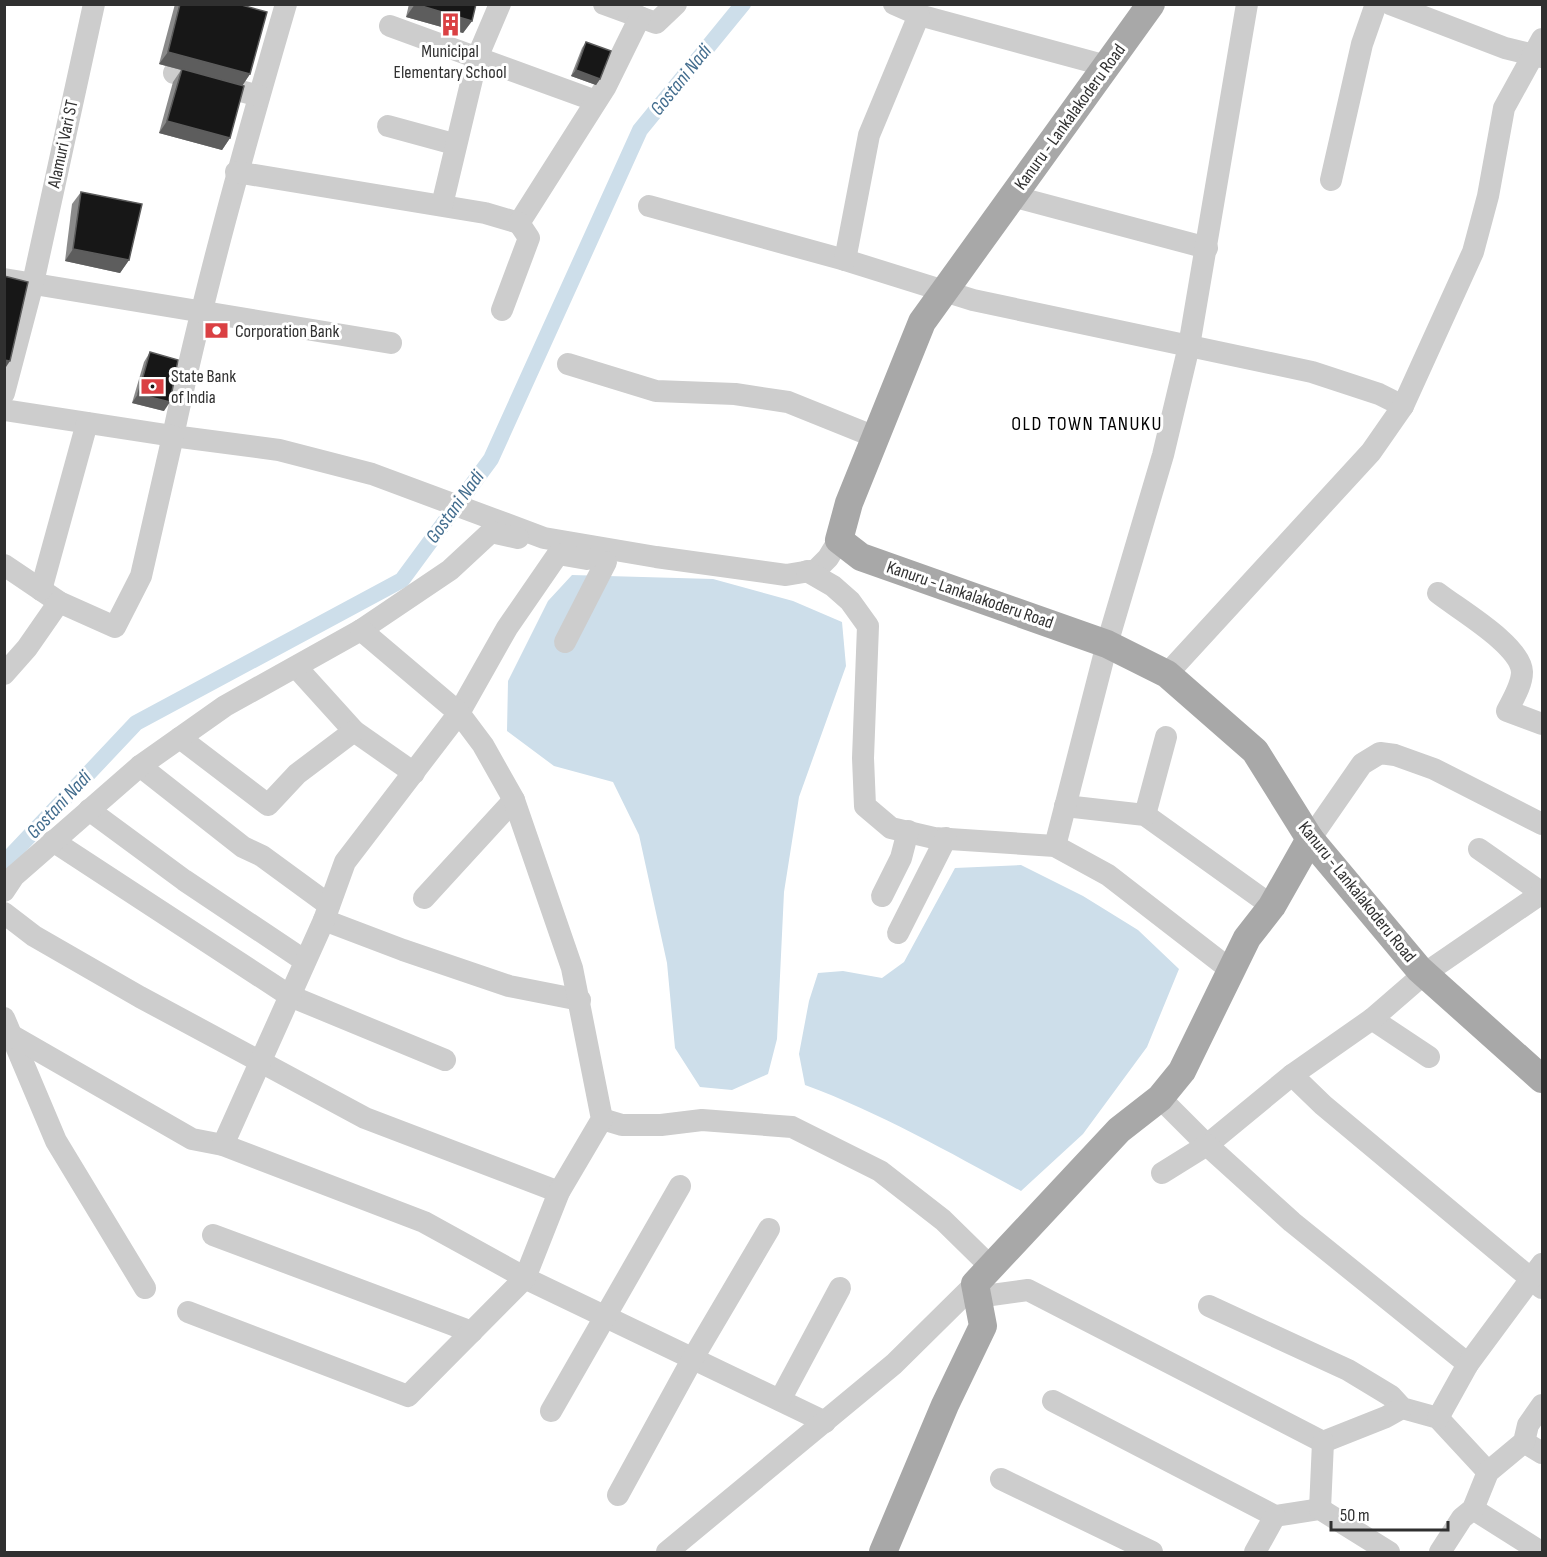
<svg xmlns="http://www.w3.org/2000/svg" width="1547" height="1557" viewBox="0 0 1547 1557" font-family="'Sofia Sans Condensed',sans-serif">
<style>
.water{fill:#cddeea}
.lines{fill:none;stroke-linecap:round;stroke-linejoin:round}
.canal{stroke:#cddeea;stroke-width:16}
.minor{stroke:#cdcdcd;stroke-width:22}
.major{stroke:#a8a8a8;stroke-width:28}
.wall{fill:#8b8b8b}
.shaded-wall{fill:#5d5d5d}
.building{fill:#171717;stroke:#5d5d5d;stroke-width:1.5}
.labels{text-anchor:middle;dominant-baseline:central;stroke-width:6;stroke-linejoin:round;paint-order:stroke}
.poi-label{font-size:18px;fill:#303030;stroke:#fff;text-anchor:start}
.street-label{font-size:18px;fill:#303030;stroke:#fff}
.water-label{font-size:20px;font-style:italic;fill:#436d8e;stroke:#fff}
.neighbourhood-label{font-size:20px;letter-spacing:1.5px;fill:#000;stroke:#fff}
</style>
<rect width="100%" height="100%" fill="#fff"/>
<g class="water">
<polygon points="572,575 713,579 793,601 842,622 846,666 799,797 784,892 777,1039 768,1074 732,1090 700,1087 675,1048 667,963 639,835 613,782 554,766 507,731 508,681 548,601"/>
<path d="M1021 865 1083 896 1138 930 1179 969 1147 1047 1083 1134 1021 1191C950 1153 881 1113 805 1085L799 1054 809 1001 818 973 843 971 882 978 904 962 955 868Z"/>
</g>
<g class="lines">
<polyline class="canal" points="4,863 136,723 402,580 491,459 640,130 743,4"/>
<g class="minor">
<path d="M286 4C244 148 204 290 173 436L279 450 372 474 544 538 656 557 786 575 816 570 828 558 839 540"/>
<polyline points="604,4 656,23 676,4"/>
<polyline points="894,4 919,15 1107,66"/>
<polyline points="1390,4 1505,48 1542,57"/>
<polyline points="390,26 596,101"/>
<polyline points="174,73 259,96"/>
<polyline points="388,126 454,144"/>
<polyline points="236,172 485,213 519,223 606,86 640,17"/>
<polyline points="1331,180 1362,44 1376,4"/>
<polyline points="1012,196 1207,248"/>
<polyline points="442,205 477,58 500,4"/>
<polyline points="649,206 845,260 973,300 1312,372 1379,394 1403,406"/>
<polyline points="845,260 869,135 919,15"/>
<polyline points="4,279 391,343"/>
<polyline points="502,310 529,238 519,223"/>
<polyline points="568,364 656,391 735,394 788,402 875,437"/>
<polyline points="4,393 33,283 94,4"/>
<polyline points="4,410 173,436 141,576 115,627 59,602 4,565"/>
<polyline points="807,571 833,586 850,601 868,626 863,758 865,806 891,828 934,838 1055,846 1108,875 1232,971"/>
<polyline points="41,590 87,423"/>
<path d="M1438 593C1458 609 1521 645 1522 672 1522 685 1513 699 1507 711L1542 724"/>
<polyline points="565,642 606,562"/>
<polyline points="297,668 354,731 414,773"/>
<polyline points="4,674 27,648 59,602"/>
<polyline points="1167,674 1371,452 1403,406 1473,252 1488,196 1504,108 1542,39"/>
<polyline points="180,738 268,805 297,774 354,731"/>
<polyline points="140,766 243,847 262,856 329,905"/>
<polyline points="1065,806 1145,815 1272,906"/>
<polyline points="89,810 184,880 305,961"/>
<polyline points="1145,815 1166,737"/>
<polyline points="1310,839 1362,764 1380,753 1395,755 1434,769 1542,824"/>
<polyline points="53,841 290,996 445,1060"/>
<polyline points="1055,846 1107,644 1163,455 1189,346 1247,4"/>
<polyline points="1479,849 1542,893"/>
<polyline points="4,891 14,876 140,766 225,706 361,630 450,570 491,532 518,538"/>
<polyline points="882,896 901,858 908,831"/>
<polyline points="424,898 514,800"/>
<polyline points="4,913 34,936 140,997 365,1118 559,1192"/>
<polyline points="324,920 403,950 509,986 580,1000"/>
<polyline points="898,933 946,838"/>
<polyline points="4,1018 56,1141 145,1288"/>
<polyline points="1372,1019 1429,1057"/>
<polyline points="11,1035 192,1139 223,1145 424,1222 533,1282 825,1422"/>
<polyline points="1292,1075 1323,1105 1542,1288"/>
<polyline points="1160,1098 1207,1145 1292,1075 1372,1019 1424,974 1542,893"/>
<polyline points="602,1119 622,1125 661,1125 702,1120 792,1127 880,1171 943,1220 991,1267"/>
<polyline points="223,1145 324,920 345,862 459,713 507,628 558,554 587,559"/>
<polyline points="1162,1173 1207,1145 1292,1222 1468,1364"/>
<polyline points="213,1235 472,1332"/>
<polyline points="977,1297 1028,1290 1323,1442"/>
<polyline points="1209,1306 1348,1370 1391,1396 1402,1408 1438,1418 1488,1472"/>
<polyline points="188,1312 408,1396 525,1278 559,1192 602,1119 572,968 514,800 483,745 459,713 361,630"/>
<polyline points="780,1400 840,1288"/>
<polyline points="1053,1401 1275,1516 1320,1509 1389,1552"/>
<polyline points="551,1411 680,1186"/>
<polyline points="1438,1418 1468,1364 1542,1264"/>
<polyline points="1323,1442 1386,1417 1402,1408"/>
<polyline points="1524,1442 1542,1453"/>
<polyline points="1001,1479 1152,1552"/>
<polyline points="618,1495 693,1358 769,1229"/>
<polyline points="1320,1509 1323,1442"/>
<polyline points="1473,1509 1541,1552"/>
<polyline points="667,1552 894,1364 975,1284"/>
<polyline points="1255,1552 1275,1516"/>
<polyline points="1440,1552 1462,1518 1473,1509 1488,1472 1524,1442 1528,1425 1542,1405"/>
</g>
<g class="major">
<polyline points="1151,4 922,322 849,503 839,540 861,557 1107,644 1167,674 1255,751 1310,839 1419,969 1542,1079"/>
<polyline points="883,1552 945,1405 983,1326 975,1284 1119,1130 1160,1098 1182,1071 1247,938 1272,906 1310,839"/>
</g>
</g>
<g class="wall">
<polygon points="175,4 238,4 250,74 242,86 230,138 222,150 159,133 173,82 181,70 159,64"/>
<polygon points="409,4 476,4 472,21 463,33 406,17"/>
<polygon points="586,42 600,79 596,85 571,76 582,48"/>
<polygon points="81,192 129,260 120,273 65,261 72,204"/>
<polygon points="150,352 164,411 132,403 144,362"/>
</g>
<g class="shaded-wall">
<polygon points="415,4 472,21 463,33 406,17"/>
<polygon points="168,52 250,74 242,86 159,64"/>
<polygon points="576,70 600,79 596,85 571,76"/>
<polygon points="167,121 230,138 222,150 159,133"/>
<polygon points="73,249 129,260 120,273 65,261"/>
<polygon points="4,360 10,361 4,370"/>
<polygon points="138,394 170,402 164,411 132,403"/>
</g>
<g class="building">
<polygon points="180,4 238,4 267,12 250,74 168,52"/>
<polygon points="415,4 476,4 472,21"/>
<polygon points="586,42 611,51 600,79 576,70"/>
<polygon points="182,69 244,86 230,138 167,121"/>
<polygon points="81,192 142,204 129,260 73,249"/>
<polygon points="4,276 28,282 10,361 4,360"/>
<polygon points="150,352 178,360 170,402 138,394"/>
</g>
<defs>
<symbol id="building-bare" viewBox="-9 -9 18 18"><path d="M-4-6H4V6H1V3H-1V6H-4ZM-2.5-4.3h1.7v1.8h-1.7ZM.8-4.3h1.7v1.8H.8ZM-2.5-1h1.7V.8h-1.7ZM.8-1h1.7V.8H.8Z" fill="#da4043" stroke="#fff" stroke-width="2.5" paint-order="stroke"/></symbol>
<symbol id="bank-bare" viewBox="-9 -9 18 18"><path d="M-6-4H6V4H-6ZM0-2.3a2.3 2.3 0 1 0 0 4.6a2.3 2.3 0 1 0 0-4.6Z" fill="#da4043" stroke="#fff" stroke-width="2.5" paint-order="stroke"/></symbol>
</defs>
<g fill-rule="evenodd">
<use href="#building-bare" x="434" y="8" width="33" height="33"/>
<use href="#bank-bare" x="200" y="314" width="33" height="33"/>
<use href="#bank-bare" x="136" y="370" width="33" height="33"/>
</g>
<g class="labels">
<g class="poi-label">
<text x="450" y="51" text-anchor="middle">Municipal<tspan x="450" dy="21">Elementary School</tspan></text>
<text x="235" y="331">Corporation Bank</text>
<text x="171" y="376">State Bank<tspan x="171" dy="21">of India</tspan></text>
</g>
<g class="street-label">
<text transform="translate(1070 117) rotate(-54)">Kanuru - Lankalakoderu Road</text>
<text transform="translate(63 144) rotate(-78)">Alamuri Vari ST</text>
<text transform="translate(970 595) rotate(19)">Kanuru - Lankalakoderu Road</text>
<text transform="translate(1357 892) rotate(51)">Kanuru - Lankalakoderu Road</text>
</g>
<g class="water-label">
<text transform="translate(681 80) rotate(-51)">Gostani Nadi</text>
<text transform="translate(455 507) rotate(-54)">Gostani Nadi</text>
<text transform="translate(59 805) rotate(-47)">Gostani Nadi</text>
</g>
<g class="neighbourhood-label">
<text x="1087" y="424">OLD TOWN TANUKU</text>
</g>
</g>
<rect width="1547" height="1557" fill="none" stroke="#303030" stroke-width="12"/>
<path d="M1331 1521v9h117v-9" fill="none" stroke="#303030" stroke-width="3"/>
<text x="1340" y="1521" font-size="18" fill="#303030" stroke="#ffffff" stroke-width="4.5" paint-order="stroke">50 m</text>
</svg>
